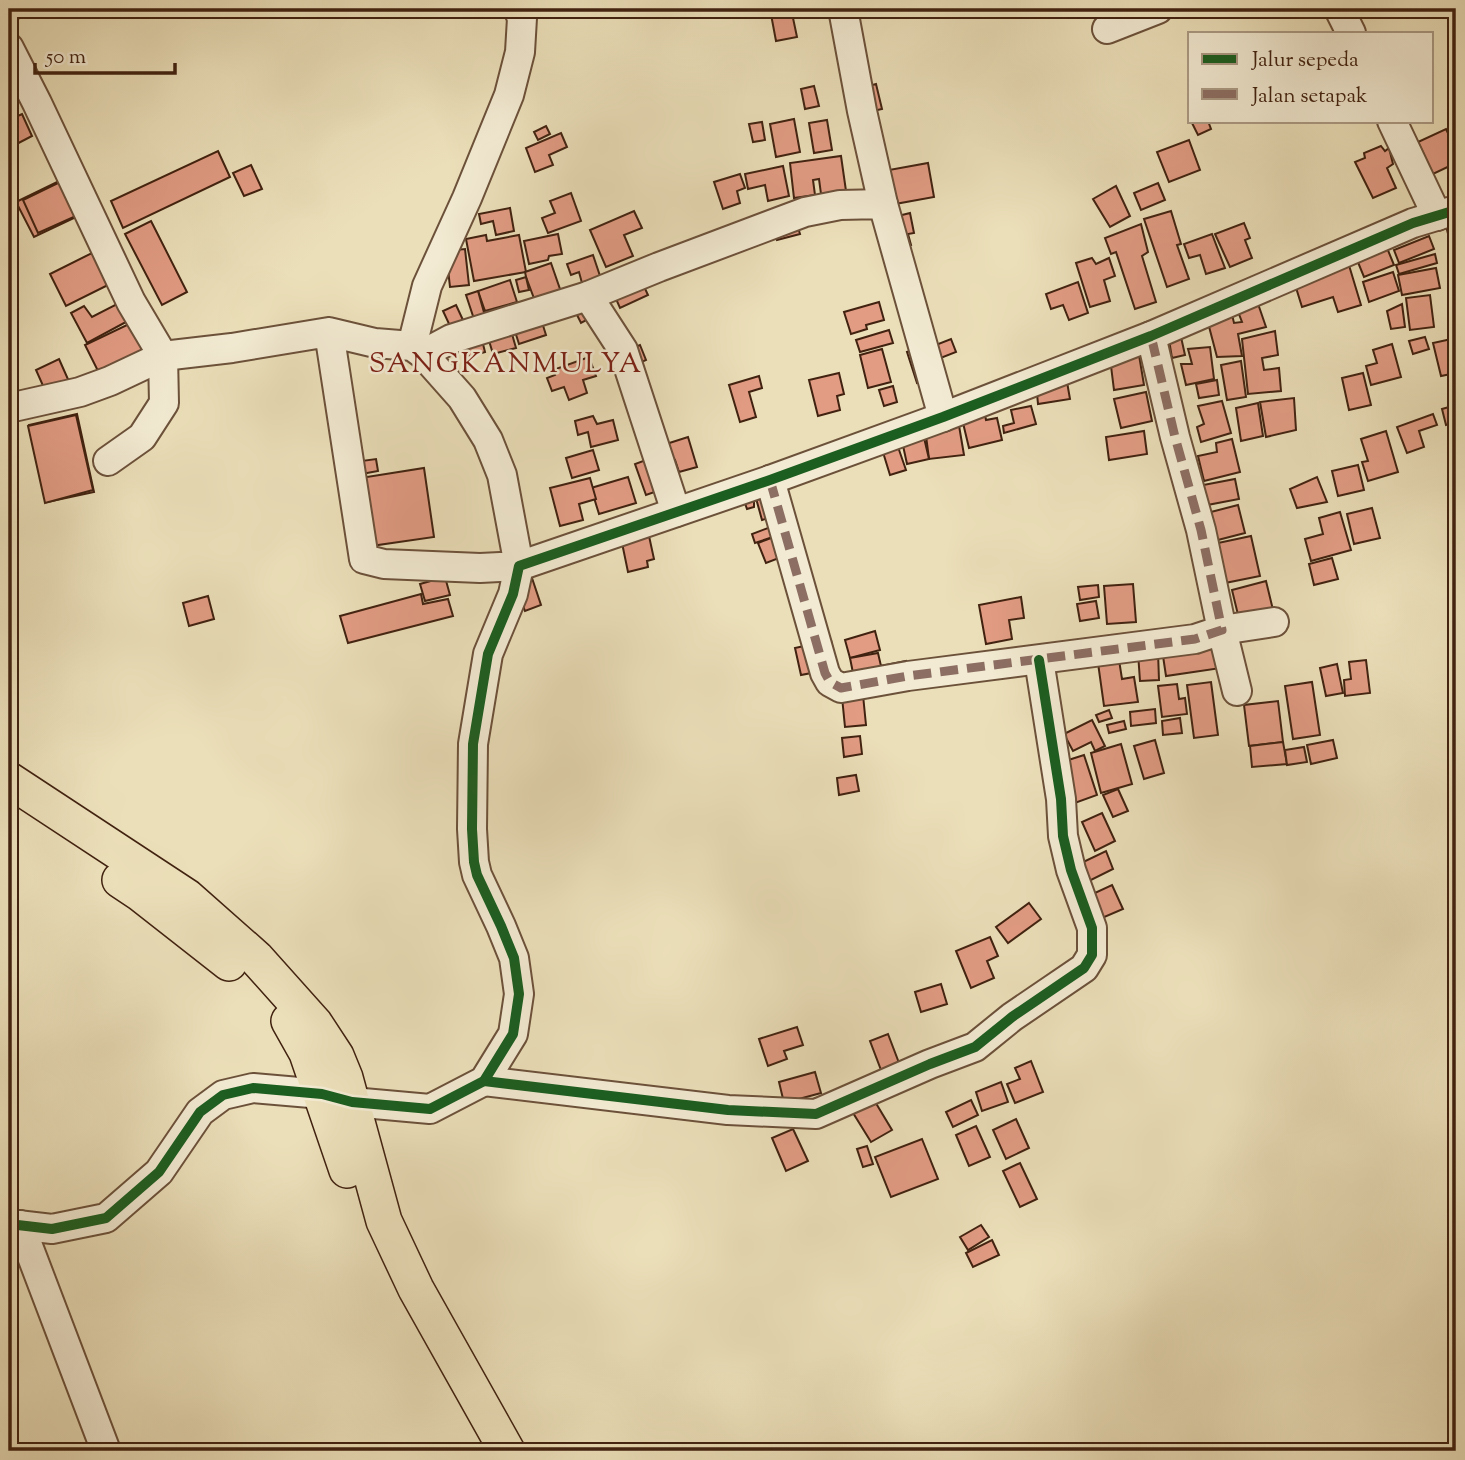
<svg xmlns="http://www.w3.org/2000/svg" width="1465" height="1460" viewBox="0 0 1465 1460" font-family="'Sorts Mill Goudy',serif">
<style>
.building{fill:#e29c84;stroke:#412210;stroke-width:2}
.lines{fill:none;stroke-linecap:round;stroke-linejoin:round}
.minor-casing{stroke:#6c513a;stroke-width:32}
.major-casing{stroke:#412210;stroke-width:38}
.minor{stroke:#f2ead2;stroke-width:28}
.major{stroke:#ebdfb9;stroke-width:35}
.quiet{stroke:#8d6e63;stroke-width:9;stroke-dasharray:18 9;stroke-linecap:butt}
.cycleway-casing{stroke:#f2ead2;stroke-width:15}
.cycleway{stroke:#1b5e20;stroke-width:10}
.labels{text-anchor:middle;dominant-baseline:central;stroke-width:5;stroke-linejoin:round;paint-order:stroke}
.quarter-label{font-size:28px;letter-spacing:2px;fill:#7a1f14;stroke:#f2ead2}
</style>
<rect width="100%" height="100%" fill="#ebdfb9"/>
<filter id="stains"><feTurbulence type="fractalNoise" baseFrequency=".00286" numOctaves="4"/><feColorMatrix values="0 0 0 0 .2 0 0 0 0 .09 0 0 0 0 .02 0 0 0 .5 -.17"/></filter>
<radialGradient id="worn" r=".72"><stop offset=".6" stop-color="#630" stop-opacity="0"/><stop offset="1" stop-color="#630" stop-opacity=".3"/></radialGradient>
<g class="building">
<polygon points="9,9 30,9 10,26"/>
<polygon points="770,9 802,9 804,16 793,18 797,37 776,41"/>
<polygon points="876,84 882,109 868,112 862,88"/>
<polygon points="9,86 16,101 9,105"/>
<polygon points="814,86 819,106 805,109 801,89"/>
<polygon points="22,114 32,136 9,148 9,120"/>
<polygon points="794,119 800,152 776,157 770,124"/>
<polygon points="827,120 832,150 814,153 809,123"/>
<polygon points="1191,121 1208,121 1211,129 1198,135"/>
<polygon points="762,122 765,140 753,142 749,124"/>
<polygon points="546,126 550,134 538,140 534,132"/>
<polygon points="1446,129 1456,150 1456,163 1433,174 1418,142"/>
<polygon points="561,133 567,147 549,155 553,165 535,172 526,148"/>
<polygon points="1189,140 1200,170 1169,182 1157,152"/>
<polygon points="1381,146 1385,151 1389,148 1393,164 1387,168 1396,188 1373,198 1355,162 1365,158 1364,153"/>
<polygon points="218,151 230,177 123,228 111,201"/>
<polygon points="841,156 846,191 821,194 819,179 813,180 815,195 794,198 790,163"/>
<polygon points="928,163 934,197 895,204 889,170"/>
<polygon points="251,165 262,189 244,196 233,173"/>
<polygon points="783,166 789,196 768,201 765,185 748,189 745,174"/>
<polygon points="740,174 745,188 737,191 740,203 723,209 714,182"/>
<polygon points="59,181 76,217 34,237 16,202"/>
<polygon points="60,182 76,216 38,233 23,200"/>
<polygon points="1158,183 1165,200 1141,210 1134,193"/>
<polygon points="1116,186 1130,216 1110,227 1093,199"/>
<polygon points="571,193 581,221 548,233 542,218 555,213 550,201"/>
<polygon points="510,208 514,231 496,235 493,221 481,224 479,214"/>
<polygon points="634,211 642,228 624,235 633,256 606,267 590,230"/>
<polygon points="1171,211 1181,244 1177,245 1189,279 1167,287 1144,219"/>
<polygon points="910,213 914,233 908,234 911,245 897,248 890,218"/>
<polygon points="1456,218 1456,236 1449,238 1445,221"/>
<polygon points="151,221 187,292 162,305 125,234"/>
<polygon points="796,221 800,234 777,240 774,227"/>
<polygon points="1244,223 1250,238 1245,240 1252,258 1230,267 1215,234"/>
<polygon points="1141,224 1148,252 1142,256 1156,302 1135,309 1116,252 1111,254 1105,238"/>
<polygon points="558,234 562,254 549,256 548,260 529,264 524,241"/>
<polygon points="1212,234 1225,268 1206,274 1200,255 1189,258 1184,244"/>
<polygon points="486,235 487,241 519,235 526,272 474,281 466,239"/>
<polygon points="1429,236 1434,249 1399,263 1394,250"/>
<polygon points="1385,243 1394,265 1364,277 1355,255"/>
<polygon points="465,249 469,285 450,287 446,251"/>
<polygon points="92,253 108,285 66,306 50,274"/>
<polygon points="1435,254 1437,263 1399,274 1396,265"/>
<polygon points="593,255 600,276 582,283 579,272 571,275 567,264"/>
<polygon points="1092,258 1096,264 1109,258 1115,276 1104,280 1110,301 1090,307 1076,263"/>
<polygon points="1348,262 1361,305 1338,312 1333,297 1302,307 1293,278"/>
<polygon points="551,263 561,292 535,301 526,277 525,272"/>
<polygon points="1436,268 1440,288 1402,295 1398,275"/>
<polygon points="1393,272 1399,291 1369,302 1363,282"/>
<polygon points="526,277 529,290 519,292 516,280"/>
<polygon points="510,280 517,302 485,311 478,291"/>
<polygon points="641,280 648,295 620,308 613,292"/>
<polygon points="1078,282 1088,313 1069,320 1063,305 1051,309 1046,294"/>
<polygon points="478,291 485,316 474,319 466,295"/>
<polygon points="1255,295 1266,327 1238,334 1242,356 1217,357 1206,315 1230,306 1234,323 1242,322 1235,304"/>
<polygon points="1430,295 1434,327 1410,330 1406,298"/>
<polygon points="879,302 884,320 866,325 867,329 851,334 844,312"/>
<polygon points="117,304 126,322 87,343 71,313 84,306 92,317"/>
<polygon points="1402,304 1405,327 1391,329 1387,311"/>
<polygon points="456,305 463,320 450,326 443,311"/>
<polygon points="573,307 594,316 581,323"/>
<polygon points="540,316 546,335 519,344 513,325"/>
<polygon points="129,324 143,351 99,373 85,345"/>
<polygon points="510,327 516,348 493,354 487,334"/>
<polygon points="889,330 893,343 860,352 856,340"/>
<polygon points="1275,331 1278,355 1262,358 1264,370 1279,368 1281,391 1248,394 1242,339"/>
<polygon points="481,336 485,352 464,358 460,342"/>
<polygon points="1181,337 1185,355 1172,358 1169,340"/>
<polygon points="1425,337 1429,349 1413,354 1409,341"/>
<polygon points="1456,338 1456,373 1441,376 1433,343"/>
<polygon points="951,339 956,352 933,361 928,348"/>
<polygon points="1392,344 1401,377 1371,385 1366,366 1377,363 1373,350"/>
<polygon points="640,345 646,360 633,366 627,350"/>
<polygon points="1210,347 1214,379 1186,385 1181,364 1192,364 1188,349"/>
<polygon points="919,348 929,379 917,383 907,352"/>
<polygon points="882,349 891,382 868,388 860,355"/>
<polygon points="1139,355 1144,385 1114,390 1111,366"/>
<polygon points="589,357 596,376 583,380 587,393 569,400 564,387 552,391 547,378 555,375 553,370"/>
<polygon points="59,359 71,386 48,397 36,370"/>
<polygon points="1241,361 1246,397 1227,400 1221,365"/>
<polygon points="1064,365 1070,399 1038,404 1035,372"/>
<polygon points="839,373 844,394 837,396 840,410 818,416 809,380"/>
<polygon points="1363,373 1371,405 1349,410 1342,378"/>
<polygon points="759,376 762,388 749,392 756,417 740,422 729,385"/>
<polygon points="1217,380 1219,395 1199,398 1196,384"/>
<polygon points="893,386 897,402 884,406 879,390"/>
<polygon points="1146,392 1152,421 1121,428 1114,399"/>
<polygon points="981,397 986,420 997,418 1002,440 969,448 958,402"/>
<polygon points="1294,398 1296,430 1266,437 1260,402"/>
<polygon points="1222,401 1231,433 1201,442 1197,427 1204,424 1198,406"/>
<polygon points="1258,403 1263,436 1241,441 1236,408"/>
<polygon points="1456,405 1456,422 1446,425 1442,409"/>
<polygon points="1031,406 1036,424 1004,433 1003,426 1014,423 1011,410"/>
<polygon points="956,408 964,455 929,459 923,413"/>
<polygon points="77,414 94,492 47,502 29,425"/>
<polygon points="1433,414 1437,425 1419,431 1424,447 1407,453 1397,427"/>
<polygon points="76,415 93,490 45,503 28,426"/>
<polygon points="593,416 597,424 613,420 618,440 591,447 588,432 578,435 575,421"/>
<polygon points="922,429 929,459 907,464 902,441"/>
<polygon points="1144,431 1147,454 1109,460 1106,437"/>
<polygon points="1386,431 1398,472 1368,481 1362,462 1368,461 1361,439"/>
<polygon points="688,437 697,467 679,472 675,460 665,463 660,446"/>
<polygon points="1232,439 1240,472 1204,481 1198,456 1217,452 1216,443"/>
<polygon points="897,444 906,470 890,475 882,449"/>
<polygon points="593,450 599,470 572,478 566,458"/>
<polygon points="654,457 666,488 646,495 635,464"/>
<polygon points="376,459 378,471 356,475 354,462"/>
<polygon points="1358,465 1364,490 1338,496 1332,471"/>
<polygon points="424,468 434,537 364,547 354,479"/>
<polygon points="628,477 636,503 599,514 591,488"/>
<polygon points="1317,477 1327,502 1297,508 1290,489"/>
<polygon points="590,478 596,499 579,504 583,520 560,526 550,488"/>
<polygon points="1235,479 1239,499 1202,506 1198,486"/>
<polygon points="768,487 775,516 762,520 754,491"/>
<polygon points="754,491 754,507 747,509 742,495"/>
<polygon points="1238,505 1245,533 1214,541 1207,513"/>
<polygon points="1372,508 1380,538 1354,544 1347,514"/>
<polygon points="1340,512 1351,550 1311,561 1305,539 1323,534 1319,518"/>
<polygon points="776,525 779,535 755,543 752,534"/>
<polygon points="779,535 787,555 766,563 758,543"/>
<polygon points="649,536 654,559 647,561 648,567 628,572 622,543"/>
<polygon points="1251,536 1260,576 1225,583 1218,543"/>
<polygon points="1332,558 1338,579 1314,585 1309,564"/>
<polygon points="445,577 450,595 425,601 420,584"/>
<polygon points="532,578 541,605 525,611 515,584"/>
<polygon points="1266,581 1274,614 1240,623 1232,590"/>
<polygon points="1133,584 1136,622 1107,624 1104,586"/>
<polygon points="1098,585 1099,597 1080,600 1078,587"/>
<polygon points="421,594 423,604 448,599 453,616 348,643 340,616"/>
<polygon points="208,596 214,619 189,626 183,603"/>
<polygon points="1021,597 1024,618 1009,620 1012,639 986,644 979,605"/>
<polygon points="1096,601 1099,618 1080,621 1077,604"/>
<polygon points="875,631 880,650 850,658 845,640"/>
<polygon points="831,640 837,668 801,675 795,648"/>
<polygon points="1218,648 1221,668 1166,676 1163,656"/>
<polygon points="1158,652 1159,680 1140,681 1138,653"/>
<polygon points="878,653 881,666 906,661 907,669 854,678 850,658"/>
<polygon points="1119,660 1122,679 1134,677 1138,702 1104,706 1098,663"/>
<polygon points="1366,660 1370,693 1345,696 1344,680 1351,679 1349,662"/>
<polygon points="1337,664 1343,693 1326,696 1320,668"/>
<polygon points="1211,682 1218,735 1194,738 1187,685"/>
<polygon points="1312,682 1320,735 1293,739 1285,686"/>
<polygon points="1177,684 1179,699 1185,698 1187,714 1162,717 1158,686"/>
<polygon points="863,695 866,725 845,727 842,697"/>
<polygon points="1278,701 1283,742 1249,746 1244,705"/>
<polygon points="1155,709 1156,723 1131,726 1130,712"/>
<polygon points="1109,710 1112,718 1099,722 1096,715"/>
<polygon points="1180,718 1182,733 1163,735 1162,721"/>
<polygon points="1092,720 1105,746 1095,751 1091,742 1073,751 1064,734"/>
<polygon points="1124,721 1126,729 1109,733 1107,725"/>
<polygon points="860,736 862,754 844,757 842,738"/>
<polygon points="1155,740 1164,773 1144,779 1134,746"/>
<polygon points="1333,740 1337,758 1311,764 1307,745"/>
<polygon points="1283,742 1287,764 1252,767 1250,746"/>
<polygon points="1121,744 1132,784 1101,793 1091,753"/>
<polygon points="1304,747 1307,762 1287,765 1285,750"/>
<polygon points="1084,755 1097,795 1072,804 1059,763"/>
<polygon points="856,775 859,791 839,795 837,778"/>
<polygon points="1118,789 1128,811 1113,817 1103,795"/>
<polygon points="1102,813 1115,841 1095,851 1082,822"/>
<polygon points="1106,851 1113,869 1087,882 1077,865"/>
<polygon points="1112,885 1123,909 1095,921 1084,898"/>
<polygon points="1029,903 1041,919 1008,943 996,927"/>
<polygon points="990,937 998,956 987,961 994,978 971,988 956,951"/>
<polygon points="941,984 947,1004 921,1012 915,992"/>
<polygon points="797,1027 803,1045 784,1051 787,1059 768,1066 759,1039"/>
<polygon points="888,1034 899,1063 881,1070 870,1041"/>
<polygon points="1031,1061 1043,1092 1015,1103 1007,1084 1020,1079 1015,1068"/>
<polygon points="815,1072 821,1093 784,1103 779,1082"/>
<polygon points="1001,1082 1008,1102 982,1111 976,1092"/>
<polygon points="871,1095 892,1130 871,1142 850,1108"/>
<polygon points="971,1100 978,1115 953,1127 946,1112"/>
<polygon points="1016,1119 1029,1148 1006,1159 993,1130"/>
<polygon points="976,1126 990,1157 969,1166 956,1135"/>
<polygon points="793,1129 808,1161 786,1171 772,1138"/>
<polygon points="922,1139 938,1179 891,1197 875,1157"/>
<polygon points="867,1146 873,1164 863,1167 857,1149"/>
<polygon points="1020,1163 1037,1199 1020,1207 1003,1171"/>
<polygon points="981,1225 989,1237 968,1250 960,1237"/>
<polygon points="992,1240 999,1255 973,1267 966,1253"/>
</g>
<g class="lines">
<defs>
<g id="minor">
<polyline points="843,9 862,111 883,204"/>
<polyline points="1339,9 1351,33"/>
<polyline points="1107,29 1158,9"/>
<polyline points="9,48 37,103 131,302 163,356 164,403 142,437 108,461"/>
<polyline points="1392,121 1437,216"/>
<polyline points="588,296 623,350 676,512"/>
<polyline points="412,346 427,286 467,198 509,95 520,52 522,18 518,9"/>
<polyline points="423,354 451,339 588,296 659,267 805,212 840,205 883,204 943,417"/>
<polyline points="9,408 80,392 110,381 163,356 232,348 329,332 375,343 412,346 423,354 462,398 488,440 502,475 519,566 480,568 384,564 364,559 329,332"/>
<polyline points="770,480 825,673 830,682 841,688 908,676 1195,639 1222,630 1201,530 1175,437 1151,336"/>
<polyline points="1237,691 1222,630 1274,622"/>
<polyline points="484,1081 728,1110 816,1114 930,1064 975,1047 1012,1017 1084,968 1092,955 1092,928 1071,870 1063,836 1061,799 1039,660"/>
<polyline points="9,1224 52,1229 106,1218 159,1172 200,1112 223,1095 253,1088 322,1094 352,1102 430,1109 484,1081 513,1034 519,994 514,958 501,926 477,875 474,862 472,829 473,744 488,654 513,594 519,566 770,480 943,417 1151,336 1413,223 1456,210"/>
<polyline points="20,1225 106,1451"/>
</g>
<g id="major">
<polyline points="9,780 187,897 256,958 315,1024 336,1056 345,1078 384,1221 416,1289 507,1451"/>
<polyline points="120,880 141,894 229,963"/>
<polyline points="289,1021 307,1053 347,1170"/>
</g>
</defs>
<use href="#minor" class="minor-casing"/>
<use href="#major" class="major-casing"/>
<use href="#minor" class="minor"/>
<use href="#major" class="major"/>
<polyline class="quiet" points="770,480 825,673 830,682 841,688 908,676 1195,639 1222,630 1201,530 1175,437 1151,336"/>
<defs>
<g id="cycleway">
<polyline points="484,1081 728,1110 816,1114 930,1064 975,1047 1012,1017 1084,968 1092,955 1092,928 1071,870 1063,836 1061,799 1039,660"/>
<polyline points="9,1224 52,1229 106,1218 159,1172 200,1112 223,1095 253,1088 322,1094 352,1102 430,1109 484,1081 513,1034 519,994 514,958 501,926 477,875 474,862 472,829 473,744 488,654 513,594 519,566 770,480 943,417 1151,336 1413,223 1456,210"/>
</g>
</defs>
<use href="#cycleway" class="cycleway-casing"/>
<use href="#cycleway" class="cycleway"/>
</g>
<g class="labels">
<g class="quarter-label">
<text x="506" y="365">SANGKANMULYA</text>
</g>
</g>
<rect width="1465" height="1460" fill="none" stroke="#ebdfb9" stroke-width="35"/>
<rect x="10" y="10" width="1444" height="1439" fill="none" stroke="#412210" stroke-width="3.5"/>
<rect x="18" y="18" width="1430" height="1425" fill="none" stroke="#412210" stroke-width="2"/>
<rect x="1188" y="32" width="245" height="91" fill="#f2ead2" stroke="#ab9a84" stroke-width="2"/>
<rect x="1202" y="54" width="35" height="10" fill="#1b5e20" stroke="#ab9a84" stroke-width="2"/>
<text x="1252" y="66" font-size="21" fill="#412210">Jalur sepeda</text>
<rect x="1202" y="89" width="35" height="10" fill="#8d6e63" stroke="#ab9a84" stroke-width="2"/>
<text x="1252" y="102" font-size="21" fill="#412210">Jalan setapak</text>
<path d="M35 63v10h140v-10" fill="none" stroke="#412210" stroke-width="3.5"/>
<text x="46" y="63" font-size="21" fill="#412210" stroke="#f2ead2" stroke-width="5" paint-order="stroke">50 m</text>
<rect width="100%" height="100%" filter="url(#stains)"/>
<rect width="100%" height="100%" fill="url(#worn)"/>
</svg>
